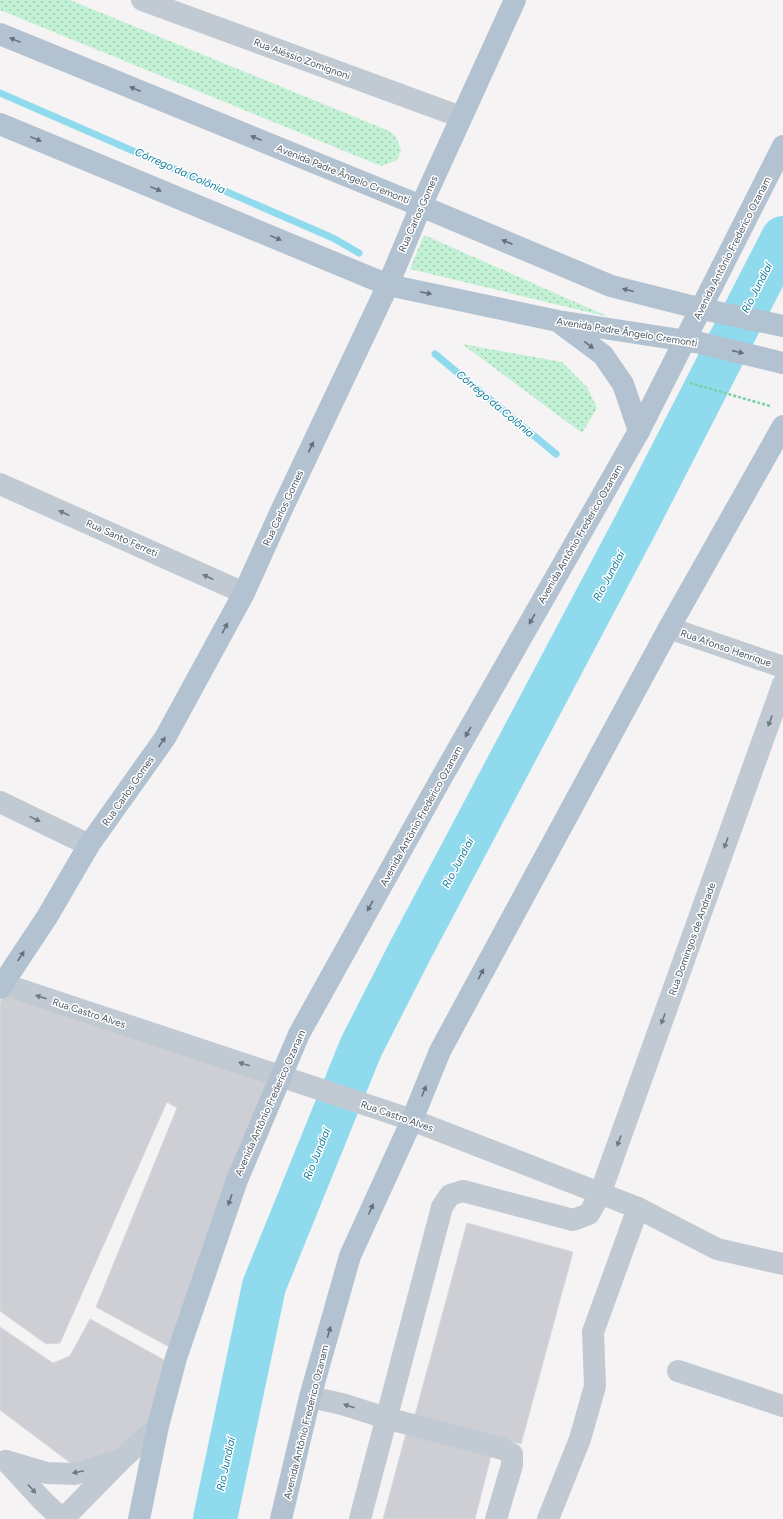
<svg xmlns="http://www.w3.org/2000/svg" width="783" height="1519" viewBox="0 0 783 1519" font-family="Figtree,sans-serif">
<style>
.grass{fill:url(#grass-dots)}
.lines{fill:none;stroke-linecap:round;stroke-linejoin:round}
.stream{stroke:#90daee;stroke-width:7}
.river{stroke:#90daee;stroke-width:44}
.building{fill:#cdcfd5;stroke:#d7d9de}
.path{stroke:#7ad0a6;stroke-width:2.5;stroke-dasharray:3 2;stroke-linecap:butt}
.minor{stroke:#c1cad2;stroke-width:22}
.major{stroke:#b3c2d1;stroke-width:22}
.oneway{fill:#64717d}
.oneway2{fill:#6e7983}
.labels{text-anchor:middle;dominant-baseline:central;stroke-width:3;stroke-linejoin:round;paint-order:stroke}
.street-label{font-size:10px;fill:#4a5661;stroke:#fff}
.water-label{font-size:11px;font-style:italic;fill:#0c7c9b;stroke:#fff}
</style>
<defs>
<pattern id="grass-dots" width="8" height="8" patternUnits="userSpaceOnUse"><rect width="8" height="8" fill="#c3f1d5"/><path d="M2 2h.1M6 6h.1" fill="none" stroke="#a0c6b0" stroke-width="1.8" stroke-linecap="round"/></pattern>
</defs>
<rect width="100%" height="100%" fill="#f5f3f3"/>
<g class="grass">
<polygon points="0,0 70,0 389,131 396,137 401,150 397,160 381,166 0,10"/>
<polygon points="424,235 609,317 410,269"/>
<polygon points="462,344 562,362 587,387 597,408 582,433"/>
</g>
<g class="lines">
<g class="stream">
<polyline points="0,93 333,238 359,253"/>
<polyline points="435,354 556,454"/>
</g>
<polyline class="river" points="215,1519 264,1286 361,1047 411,949 636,524 783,238"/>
</g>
<g class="building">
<polygon points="7,992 270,1082 171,1348 96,1307 177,1108 167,1102 60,1343 46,1344 0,1311 0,1002"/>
<polygon points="467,1223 573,1252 521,1444 415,1415"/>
<polygon points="90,1319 166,1361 152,1422 119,1451 72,1464 0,1410 0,1327 53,1363 70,1356"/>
<polygon points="406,1433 491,1456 475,1519 383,1519"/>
</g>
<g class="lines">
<polyline class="path" points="690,383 770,406"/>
<g class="minor">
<polyline points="142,0 461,117"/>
<polyline points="0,484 244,593"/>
<polyline points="669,628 783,667"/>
<polyline points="0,802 89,845"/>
<polyline points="3,984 412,1120 638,1208 717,1249 783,1264"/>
<polyline points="678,1371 783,1406"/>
<polyline points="310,1397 342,1404 386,1418 503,1449 512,1454 512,1465 496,1519"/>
<polyline points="6,1461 47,1473 75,1474 121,1460 158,1426"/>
<polyline points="6,1461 42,1500 62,1519"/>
<polyline points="63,1519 119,1462"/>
<polyline points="360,1519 442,1207 450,1195 463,1191 573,1220 589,1214 600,1194 783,684"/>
<polyline points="548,1519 580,1439 595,1386 593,1332 638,1208"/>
</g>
<g class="major">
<polyline points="0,34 421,206 611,286 702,309 783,326"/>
<polyline points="0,124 388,285 558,321 700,343 783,363"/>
<polyline points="560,323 603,355 623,384 639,431"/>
<polyline points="0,988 47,917 89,845 165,738 244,593 281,511 388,285 421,206 515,0"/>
<polyline points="139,1519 158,1426 176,1358 237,1180 299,1034 438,784 639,431 783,146"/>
<polyline points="281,1519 310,1397 350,1256 412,1120 440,1051 669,628 783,426"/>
</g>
</g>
<defs><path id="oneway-solid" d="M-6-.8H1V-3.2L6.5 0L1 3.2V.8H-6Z"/></defs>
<g class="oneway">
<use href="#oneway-solid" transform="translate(15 40) rotate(-158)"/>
<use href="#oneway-solid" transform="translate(135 89) rotate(-158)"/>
<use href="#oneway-solid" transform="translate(256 138) rotate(-158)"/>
<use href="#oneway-solid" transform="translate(36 139) rotate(22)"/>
<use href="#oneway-solid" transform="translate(156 189) rotate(22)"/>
<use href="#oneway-solid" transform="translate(276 238) rotate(22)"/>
<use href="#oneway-solid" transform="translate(507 242) rotate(-157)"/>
<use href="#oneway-solid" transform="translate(628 290) rotate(-166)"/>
<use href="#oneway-solid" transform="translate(426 293) rotate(12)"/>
<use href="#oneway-solid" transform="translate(589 345) rotate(37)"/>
<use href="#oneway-solid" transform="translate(738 352) rotate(13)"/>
<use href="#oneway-solid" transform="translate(311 447) rotate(-65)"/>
<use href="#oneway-solid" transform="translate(532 619) rotate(120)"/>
<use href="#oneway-solid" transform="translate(225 628) rotate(-62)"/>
<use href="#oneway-solid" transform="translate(468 732) rotate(120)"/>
<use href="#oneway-solid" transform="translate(162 742) rotate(-56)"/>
<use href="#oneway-solid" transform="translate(370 906) rotate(119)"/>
<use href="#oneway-solid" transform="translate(21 956) rotate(-57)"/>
<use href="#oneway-solid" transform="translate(481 974) rotate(-62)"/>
<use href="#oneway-solid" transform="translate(424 1091) rotate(-68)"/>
<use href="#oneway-solid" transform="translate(230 1200) rotate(109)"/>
<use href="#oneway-solid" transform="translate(371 1209) rotate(-66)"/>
<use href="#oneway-solid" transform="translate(329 1332) rotate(-74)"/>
</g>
<g class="oneway2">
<use href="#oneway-solid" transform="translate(64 513) rotate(-156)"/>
<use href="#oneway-solid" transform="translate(208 577) rotate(-156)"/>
<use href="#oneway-solid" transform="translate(770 721) rotate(110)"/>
<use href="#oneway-solid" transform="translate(35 819) rotate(26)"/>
<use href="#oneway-solid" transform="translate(726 843) rotate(110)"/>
<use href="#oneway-solid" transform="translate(41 997) rotate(-162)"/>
<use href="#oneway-solid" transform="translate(663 1019) rotate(110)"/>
<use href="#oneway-solid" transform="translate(244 1064) rotate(-162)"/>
<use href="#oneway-solid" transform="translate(619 1141) rotate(110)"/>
<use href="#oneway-solid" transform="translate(349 1406) rotate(-163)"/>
<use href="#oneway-solid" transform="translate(78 1472) rotate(168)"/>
<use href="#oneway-solid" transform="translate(32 1489) rotate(48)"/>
</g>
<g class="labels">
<g class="street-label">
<text transform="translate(302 59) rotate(20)">Rua Aléssio Zomignoni</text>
<text transform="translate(343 174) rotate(22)">Avenida Padre Ângelo Cremonti</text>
<text transform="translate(418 214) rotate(-66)">Rua Carlos Gomes</text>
<text transform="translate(732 248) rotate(-63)">Avenida Antônio Frederico Ozanam</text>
<text transform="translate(627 332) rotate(9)">Avenida Padre Ângelo Cremonti</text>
<text transform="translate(283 508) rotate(-65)">Rua Carlos Gomes</text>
<text transform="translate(580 534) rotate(-60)">Avenida Antônio Frederico Ozanam</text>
<text transform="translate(122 538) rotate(24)">Rua Santo Ferreti</text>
<text transform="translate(726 648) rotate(19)">Rua Afonso Henrique</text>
<text transform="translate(128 791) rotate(-55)">Rua Carlos Gomes</text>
<text transform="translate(421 816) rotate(-61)">Avenida Antônio Frederico Ozanam</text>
<text transform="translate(692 939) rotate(-70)">Rua Domingos de Andrade</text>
<text transform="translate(89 1013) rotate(18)">Rua Castro Alves</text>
<text transform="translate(270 1103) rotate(-66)">Avenida Antônio Frederico Ozanam</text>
<text transform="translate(397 1116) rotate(19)">Rua Castro Alves</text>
<text transform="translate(306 1422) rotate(-76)">Avenida Antônio Frederico Ozanam</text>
</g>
<g class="water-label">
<text transform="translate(180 171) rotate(24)">Córrego da Colônia</text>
<text transform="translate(757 288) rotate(-63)">Rio Jundiaí</text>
<text transform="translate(495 404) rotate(40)">Córrego da Colônia</text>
<text transform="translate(609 576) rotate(-62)">Rio Jundiaí</text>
<text transform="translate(458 863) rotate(-62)">Rio Jundiaí</text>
<text transform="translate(317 1154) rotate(-68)">Rio Jundiaí</text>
<text transform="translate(226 1464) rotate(-78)">Rio Jundiaí</text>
</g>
</g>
</svg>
